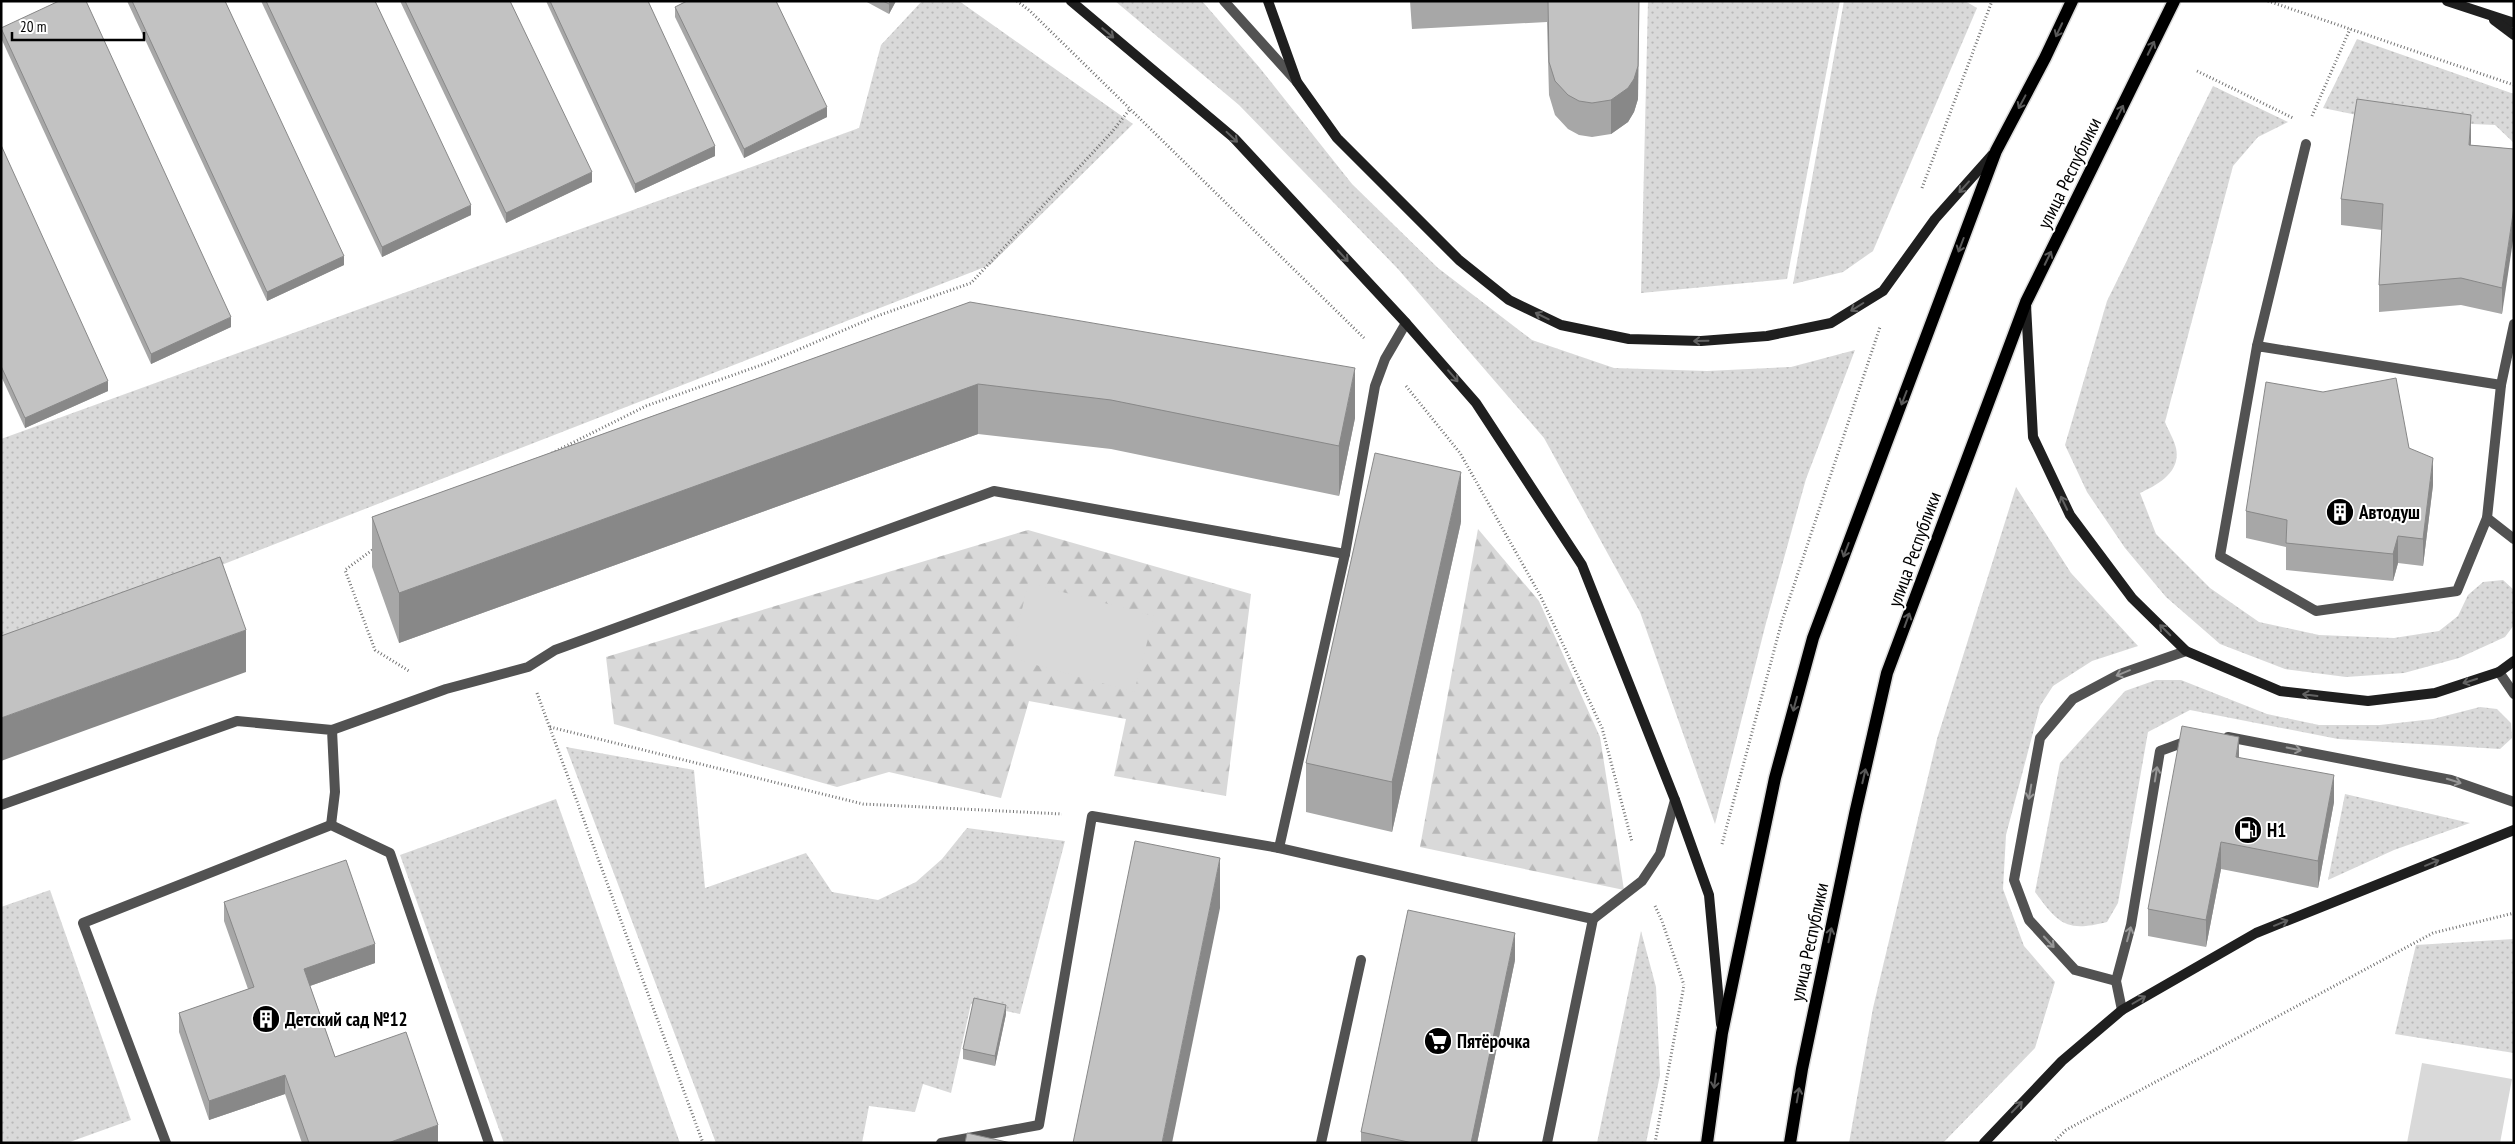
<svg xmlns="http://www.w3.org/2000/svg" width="2515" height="1144" viewBox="0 0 2515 1144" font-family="'PT Sans Narrow',sans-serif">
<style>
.grass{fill:url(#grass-dots)}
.forest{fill:url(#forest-firs)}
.garden{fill:#d9d9d9}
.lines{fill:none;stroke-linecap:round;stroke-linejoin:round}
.primary-casing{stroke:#dbdbdb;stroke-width:15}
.path{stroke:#747474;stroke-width:3;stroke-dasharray:1 2.5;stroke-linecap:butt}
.service{stroke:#525252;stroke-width:10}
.secondary{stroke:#1f1f1f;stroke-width:10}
.primary{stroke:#000;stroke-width:12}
.wall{fill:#a7a7a7}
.shaded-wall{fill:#888}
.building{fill:#c2c2c2;stroke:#888}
.oneway{stroke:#595959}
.oneway2{stroke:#626262}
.oneway3{stroke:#979797}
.labels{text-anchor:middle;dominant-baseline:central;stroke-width:4;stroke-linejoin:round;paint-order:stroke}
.street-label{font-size:19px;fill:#000;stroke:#fff}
.poi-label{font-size:19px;font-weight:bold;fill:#000;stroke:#fff;text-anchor:start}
</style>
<defs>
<pattern id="grass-dots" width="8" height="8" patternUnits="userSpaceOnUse" patternTransform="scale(1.25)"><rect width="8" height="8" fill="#d9d9d9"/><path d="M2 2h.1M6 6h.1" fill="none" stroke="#b8b8b8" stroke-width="1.8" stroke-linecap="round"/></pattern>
<pattern id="forest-firs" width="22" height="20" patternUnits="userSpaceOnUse" patternTransform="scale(1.25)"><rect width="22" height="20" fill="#d9d9d9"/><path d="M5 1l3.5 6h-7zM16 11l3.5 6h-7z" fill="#b8b8b8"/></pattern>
</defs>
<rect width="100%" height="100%" fill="#fff"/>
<g class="grass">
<polygon points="922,1 959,1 1133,124 990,265 1,651 1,439 859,128 881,45"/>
<polygon points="1115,1 1202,1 1259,67 1352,184 1438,268 1532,340 1614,368 1707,371 1791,367 1855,350 1806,479 1766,623 1715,824 1640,612 1544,438 1398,269 1239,105"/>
<polygon points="1648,1 1840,1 1787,279 1641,293"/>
<polygon points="1844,1 1965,1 1977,8 1873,251 1843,272 1793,284"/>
<polygon points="2357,39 2514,94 2514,143 2495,125 2381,120 2323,108"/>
<path d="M2213 86 2288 122 2258 137 2233 166 2165 422C2168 430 2174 439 2176 448 2181 472 2159 484 2140 493L2156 534 2210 588 2259 622 2319 635 2394 638 2439 631 2458 616 2468 595 2483 582 2503 580 2514 590V625L2505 637 2459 658 2404 673 2346 677 2285 669 2220 644 2166 597 2125 548 2087 492 2065 445 2107 301Z"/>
<polygon points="2016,487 2071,573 2138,646 2092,661 2053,686 2040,706 2006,835 2003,889 2024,946 2055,982 2035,1048 1943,1143 1849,1143 1873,1008 1937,739"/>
<path d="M2156 680H2181L2267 714 2319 725H2380L2433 719 2480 707 2497 709 2511 723 2512 738 2500 749 2338 739 2190 710 2148 732 2118 903 2107 922C2067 932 2059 925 2035 892L2060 763 2125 691Z"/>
<polygon points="566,747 694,770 705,888 806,853 832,892 878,900 916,882 942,859 967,828 1065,841 1020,1014 971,1004 951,1093 923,1084 915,1112 869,1106 862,1143 716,1143"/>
<polygon points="2345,794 2470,823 2394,850 2328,880"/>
<polygon points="556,799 680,1143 504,1143 400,855"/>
<polygon points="50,890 131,1120 67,1143 1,1143 1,907"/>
<polygon points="1641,931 1656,987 1660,1075 1646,1143 1597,1143"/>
<polygon points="2514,939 2514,1053 2395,1034 2416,945"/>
</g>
<g class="forest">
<polygon points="1478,529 1539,601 1600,737 1624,890 1420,847"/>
<polygon points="1028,530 1251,594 1226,796 1114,776 1126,719 1029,701 1001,798 889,772 837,787 614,724 606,657"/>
</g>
<g class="garden">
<polygon points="1028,583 1154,616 1134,692 1011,658"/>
<polygon points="2422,1063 2512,1079 2500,1143 2407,1143"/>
</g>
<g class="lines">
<defs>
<g id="primary">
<polyline points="1707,1143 1722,1033 1775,778 1813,638 1996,151 2045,58 2072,1"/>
<polyline points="1790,1143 1802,1069 1855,814 1887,673 2026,302 2174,1"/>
</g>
</defs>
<use href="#primary" class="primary-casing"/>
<g class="path">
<polyline points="1017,1 1030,11 1364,338"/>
<polyline points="2268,1 2514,85"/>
<polyline points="2197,71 2293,118"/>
<polyline points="2312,116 2350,29"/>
<polyline points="1922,188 1992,1"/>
<polyline points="1406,386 1460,453 1540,595 1602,728 1632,842"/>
<polyline points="552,453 646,406 767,363 877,316 971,283 1111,133 1130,109"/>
<polyline points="375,548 345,570 375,650 409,671"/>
<polyline points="537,693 703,1143"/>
<polyline points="550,727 863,804 1062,814"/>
<polyline points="1722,844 1782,621 1880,327"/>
<polyline points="1655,906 1662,921 1684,985"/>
<polyline points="1655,1143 1684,985"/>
<polyline points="2053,1143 2066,1130 2433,933 2514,913"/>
</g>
<g class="service">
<polyline points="1224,1 1297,82"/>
<polyline points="2514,324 2501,385 2487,518 2514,539"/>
<polyline points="2257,346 2306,144"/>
<polyline points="2487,518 2457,591 2316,611 2220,556 2257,346 2501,385"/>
<polyline points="2499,672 2514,694"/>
<polyline points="332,730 446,689 528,667 555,650 994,491 1345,554"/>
<polyline points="2228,737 2451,780 2514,802"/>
<polyline points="1,805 237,721 332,730 335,792 331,825"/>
<polyline points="1279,848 1593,919 1547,1143"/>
<polyline points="1593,919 1642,881 1660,854 1675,800"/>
<polyline points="2116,981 2075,970 2029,920 2014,880 2040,738 2073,699 2120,674 2186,651"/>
<polyline points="2122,1010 2116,981 2131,925 2160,751 2190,740"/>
<polyline points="166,1143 83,923 331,825 390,853 489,1143"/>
<polyline points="941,1143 1039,1125 1092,816 1279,848 1345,554 1375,386 1385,359 1406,323"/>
<polyline points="1321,1143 1361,960"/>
</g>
<g class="secondary">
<polyline points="1071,1 1234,138 1406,323 1476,403 1582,565 1675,800 1709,895 1721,1024"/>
<polyline points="1268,1 1297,82 1337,138 1459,260 1509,300 1561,325 1629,339 1701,341 1767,336 1831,323 1883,291 1935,219 1992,155"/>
<polyline points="2447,1 2514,23"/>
<polyline points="2494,20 2514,35"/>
<polyline points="2026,305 2033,437 2070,515 2132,598 2186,651 2280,691 2368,701 2435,693 2499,672 2514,661"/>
<polyline points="1984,1143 2062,1061 2122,1010 2256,933 2514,830"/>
</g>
<use href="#primary" class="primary"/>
</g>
<g class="wall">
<polygon points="127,1 225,1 344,265 267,301"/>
<polygon points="261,1 375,1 471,215 382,257"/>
<polygon points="400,1 510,1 592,182 506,223"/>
<polygon points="546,1 648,1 715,156 635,193"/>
<polygon points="865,1 896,1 889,14"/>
<polygon points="1410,1 1639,1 1638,99 1634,112 1628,122 1611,134 1592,137 1579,135 1568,129 1555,115 1549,95 1547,22 1412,29"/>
<polygon points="675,7 827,117 744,158 675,17"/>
<polygon points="1,28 231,327 151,364 1,38"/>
<polygon points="1,145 108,391 25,428 1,376"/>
<polygon points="2471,145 2514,149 2502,314 2461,305 2379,312 2379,285 2382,230 2341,225 2341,199"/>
<polygon points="970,302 1355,418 1339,496 1111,449 978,434 399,643 372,567 372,517"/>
<polygon points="2409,448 2433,485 2423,566 2398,563 2393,581 2286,570 2286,547 2246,538 2246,511"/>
<polygon points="1461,522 1392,832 1306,812 1306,763"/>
<polygon points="2239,757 2334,802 2318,888 2221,869 2206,947 2148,936 2148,909"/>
<polygon points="224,902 375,963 310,986 335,1057 438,1143 302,1143 285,1094 209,1120 179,1032 179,1013 248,989 224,921"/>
<polygon points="1515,960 1477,1143 1361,1143 1361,1132"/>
<polygon points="1006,1014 995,1066 963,1059 963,1049"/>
</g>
<g class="shaded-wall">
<polygon points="890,1 896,1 889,14 889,4"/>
<polygon points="1639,1 1638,99 1634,112 1628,122 1611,134 1611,100"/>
<polygon points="827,107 827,117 744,158 744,149"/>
<polygon points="2471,115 2471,142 2469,172 2469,145"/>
<polygon points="715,146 715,156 635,193 635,184"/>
<polygon points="592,172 592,182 506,223 506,213"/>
<polygon points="471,205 471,215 382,257 382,247"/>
<polygon points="2514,207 2514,234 2502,314 2502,288"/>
<polygon points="344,256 344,265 267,301 267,292"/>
<polygon points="231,317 231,327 151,364 151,354"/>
<polygon points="1355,368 1355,418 1339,496 1339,446"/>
<polygon points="108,381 108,391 25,428 25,418"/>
<polygon points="978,384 978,434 399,643 399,593"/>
<polygon points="2433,458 2433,485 2423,566 2423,539"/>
<polygon points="1461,472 1461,522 1392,832 1392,782"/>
<polygon points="2398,536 2398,563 2393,581 2393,554"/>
<polygon points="246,630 246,672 1,761 1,718"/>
<polygon points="2239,737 2239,764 2236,757"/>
<polygon points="2334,775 2334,802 2318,888 2318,861"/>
<polygon points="2221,842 2221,869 2206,947 2206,920"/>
<polygon points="1220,858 1220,908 1172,1143 1162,1143"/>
<polygon points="1515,933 1515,960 1477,1143 1471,1143"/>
<polygon points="375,944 375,963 304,988 304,969"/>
<polygon points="1006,1005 1006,1014 995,1066 995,1056"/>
<polygon points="285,1075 285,1094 209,1120 209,1101"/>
<polygon points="438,1125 438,1143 388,1143"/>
</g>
<g class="building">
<polygon points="59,1 86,1 231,317 151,354 1,28"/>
<polygon points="132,1 225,1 344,256 267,292"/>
<polygon points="266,1 375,1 471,205 382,247"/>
<polygon points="405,1 510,1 592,172 506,213"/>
<polygon points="550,1 648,1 715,146 635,184"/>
<polygon points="687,1 776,1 827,107 744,149 675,7"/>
<polygon points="883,1 890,1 889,4"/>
<polygon points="1548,1 1639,1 1638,66 1634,79 1628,88 1611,100 1592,103 1579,101 1568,95 1555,81 1549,62"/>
<polygon points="2357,99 2471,115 2469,145 2514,149 2514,207 2502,288 2461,278 2379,285 2383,204 2341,199"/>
<polygon points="1,145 108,381 25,418 1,366"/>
<polygon points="970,302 1355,368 1339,446 1111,400 978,384 399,593 372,517"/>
<polygon points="2396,378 2409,448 2433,458 2423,539 2398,536 2393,554 2286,543 2287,520 2246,511 2266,382 2323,392"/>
<polygon points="1375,453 1461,472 1392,782 1306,763"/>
<polygon points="220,557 246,630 1,718 1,636"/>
<polygon points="2182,726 2239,737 2236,757 2334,775 2318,861 2221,842 2206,920 2148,909"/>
<polygon points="1135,841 1220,858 1162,1143 1073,1143"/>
<polygon points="346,860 375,944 304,969 335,1057 406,1032 438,1125 388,1143 309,1143 285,1075 209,1101 179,1013 254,987 224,902"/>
<polygon points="1408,910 1515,933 1471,1143 1413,1143 1361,1132"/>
<polygon points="974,998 1006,1005 995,1056 963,1049"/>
<polygon points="967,1133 1011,1143 965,1143"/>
</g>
<defs><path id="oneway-shaft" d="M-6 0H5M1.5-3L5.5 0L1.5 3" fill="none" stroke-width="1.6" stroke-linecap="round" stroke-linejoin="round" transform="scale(1.25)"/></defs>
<g class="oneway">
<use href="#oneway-shaft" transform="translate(2059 30) rotate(115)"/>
<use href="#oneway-shaft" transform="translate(2151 48) rotate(-64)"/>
<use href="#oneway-shaft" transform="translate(2022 102) rotate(118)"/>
<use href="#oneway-shaft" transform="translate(2120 112) rotate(-64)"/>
<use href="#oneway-shaft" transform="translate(1961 245) rotate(111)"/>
<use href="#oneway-shaft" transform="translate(2048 258) rotate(-64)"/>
<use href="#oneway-shaft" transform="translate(1904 398) rotate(111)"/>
<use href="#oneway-shaft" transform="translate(1846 550) rotate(111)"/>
<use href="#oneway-shaft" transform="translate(1907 620) rotate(-70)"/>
<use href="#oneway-shaft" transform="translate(1795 704) rotate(105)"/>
<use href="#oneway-shaft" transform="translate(1864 776) rotate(-77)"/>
<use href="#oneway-shaft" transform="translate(1830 935) rotate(-78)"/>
<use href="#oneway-shaft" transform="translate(1715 1081) rotate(98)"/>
<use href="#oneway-shaft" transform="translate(1798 1095) rotate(-80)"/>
</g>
<g class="oneway2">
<use href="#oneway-shaft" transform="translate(1108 33) rotate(40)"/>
<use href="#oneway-shaft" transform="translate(1232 137) rotate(43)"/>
<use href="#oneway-shaft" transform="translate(1964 187) rotate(132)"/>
<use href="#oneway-shaft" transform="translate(1343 256) rotate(47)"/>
<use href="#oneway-shaft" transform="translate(1857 307) rotate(148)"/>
<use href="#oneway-shaft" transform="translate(1542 316) rotate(-154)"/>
<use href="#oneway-shaft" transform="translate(1701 341) rotate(179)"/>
<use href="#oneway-shaft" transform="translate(1453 376) rotate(49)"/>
<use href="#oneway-shaft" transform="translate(2064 503) rotate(-115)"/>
<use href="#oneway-shaft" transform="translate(2165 630) rotate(-135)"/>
<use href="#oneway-shaft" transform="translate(2470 681) rotate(162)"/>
<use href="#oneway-shaft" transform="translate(2310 695) rotate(-173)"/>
<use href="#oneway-shaft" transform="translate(2432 863) rotate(-22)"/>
<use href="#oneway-shaft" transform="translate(2281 923) rotate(-22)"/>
<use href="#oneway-shaft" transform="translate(2139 1000) rotate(-30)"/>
<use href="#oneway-shaft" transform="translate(2017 1107) rotate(-46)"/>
</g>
<g class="oneway3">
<use href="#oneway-shaft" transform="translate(2123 673) rotate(158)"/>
<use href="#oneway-shaft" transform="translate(2294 749) rotate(11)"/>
<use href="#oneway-shaft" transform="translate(2156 774) rotate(-81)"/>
<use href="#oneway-shaft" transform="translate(2454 781) rotate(17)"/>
<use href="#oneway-shaft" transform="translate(2030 792) rotate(100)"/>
<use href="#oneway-shaft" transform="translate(2129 934) rotate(-75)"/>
<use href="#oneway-shaft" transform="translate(2049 942) rotate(47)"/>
</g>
<defs>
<symbol id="building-disc" viewBox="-11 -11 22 22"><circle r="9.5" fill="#000" stroke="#fff"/><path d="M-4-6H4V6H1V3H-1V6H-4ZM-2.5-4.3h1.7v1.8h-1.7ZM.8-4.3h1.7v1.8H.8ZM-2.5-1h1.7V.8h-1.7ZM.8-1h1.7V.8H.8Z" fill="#fff"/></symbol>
<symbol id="fuel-disc" viewBox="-11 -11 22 22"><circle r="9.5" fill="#000" stroke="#fff"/><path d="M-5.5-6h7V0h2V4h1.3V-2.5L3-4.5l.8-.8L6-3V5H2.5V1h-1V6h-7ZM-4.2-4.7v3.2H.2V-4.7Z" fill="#fff"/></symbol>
<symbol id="supermarket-disc" viewBox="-11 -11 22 22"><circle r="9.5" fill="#000" stroke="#fff"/><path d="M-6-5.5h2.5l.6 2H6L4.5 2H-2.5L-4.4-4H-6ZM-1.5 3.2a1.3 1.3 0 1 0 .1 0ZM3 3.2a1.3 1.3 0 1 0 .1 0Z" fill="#fff"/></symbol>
</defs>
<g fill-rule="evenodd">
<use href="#building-disc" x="2324" y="496" width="32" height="32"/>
<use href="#fuel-disc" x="2232" y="814" width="32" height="32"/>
<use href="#building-disc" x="250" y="1003" width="32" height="32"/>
<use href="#supermarket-disc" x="1422" y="1025" width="32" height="32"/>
</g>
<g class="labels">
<g class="street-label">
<text transform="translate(2069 173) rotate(-64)">улица Республики</text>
<text transform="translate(1914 549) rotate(-70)">улица Республики</text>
<text transform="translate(1809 942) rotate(-78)">улица Республики</text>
</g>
<g class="poi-label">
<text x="2359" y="512">Автодуш</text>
<text x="2267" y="830">Н1</text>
<text x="285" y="1019">Детский сад №12</text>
<text x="1457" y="1041">Пятёрочка</text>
</g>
</g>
<rect width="2515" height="1144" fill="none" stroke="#000000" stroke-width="5"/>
<path d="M12 32v8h132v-8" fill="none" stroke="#000000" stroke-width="2.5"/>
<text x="20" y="32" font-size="15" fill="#000000" stroke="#ffffff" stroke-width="4" paint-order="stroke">20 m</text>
</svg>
